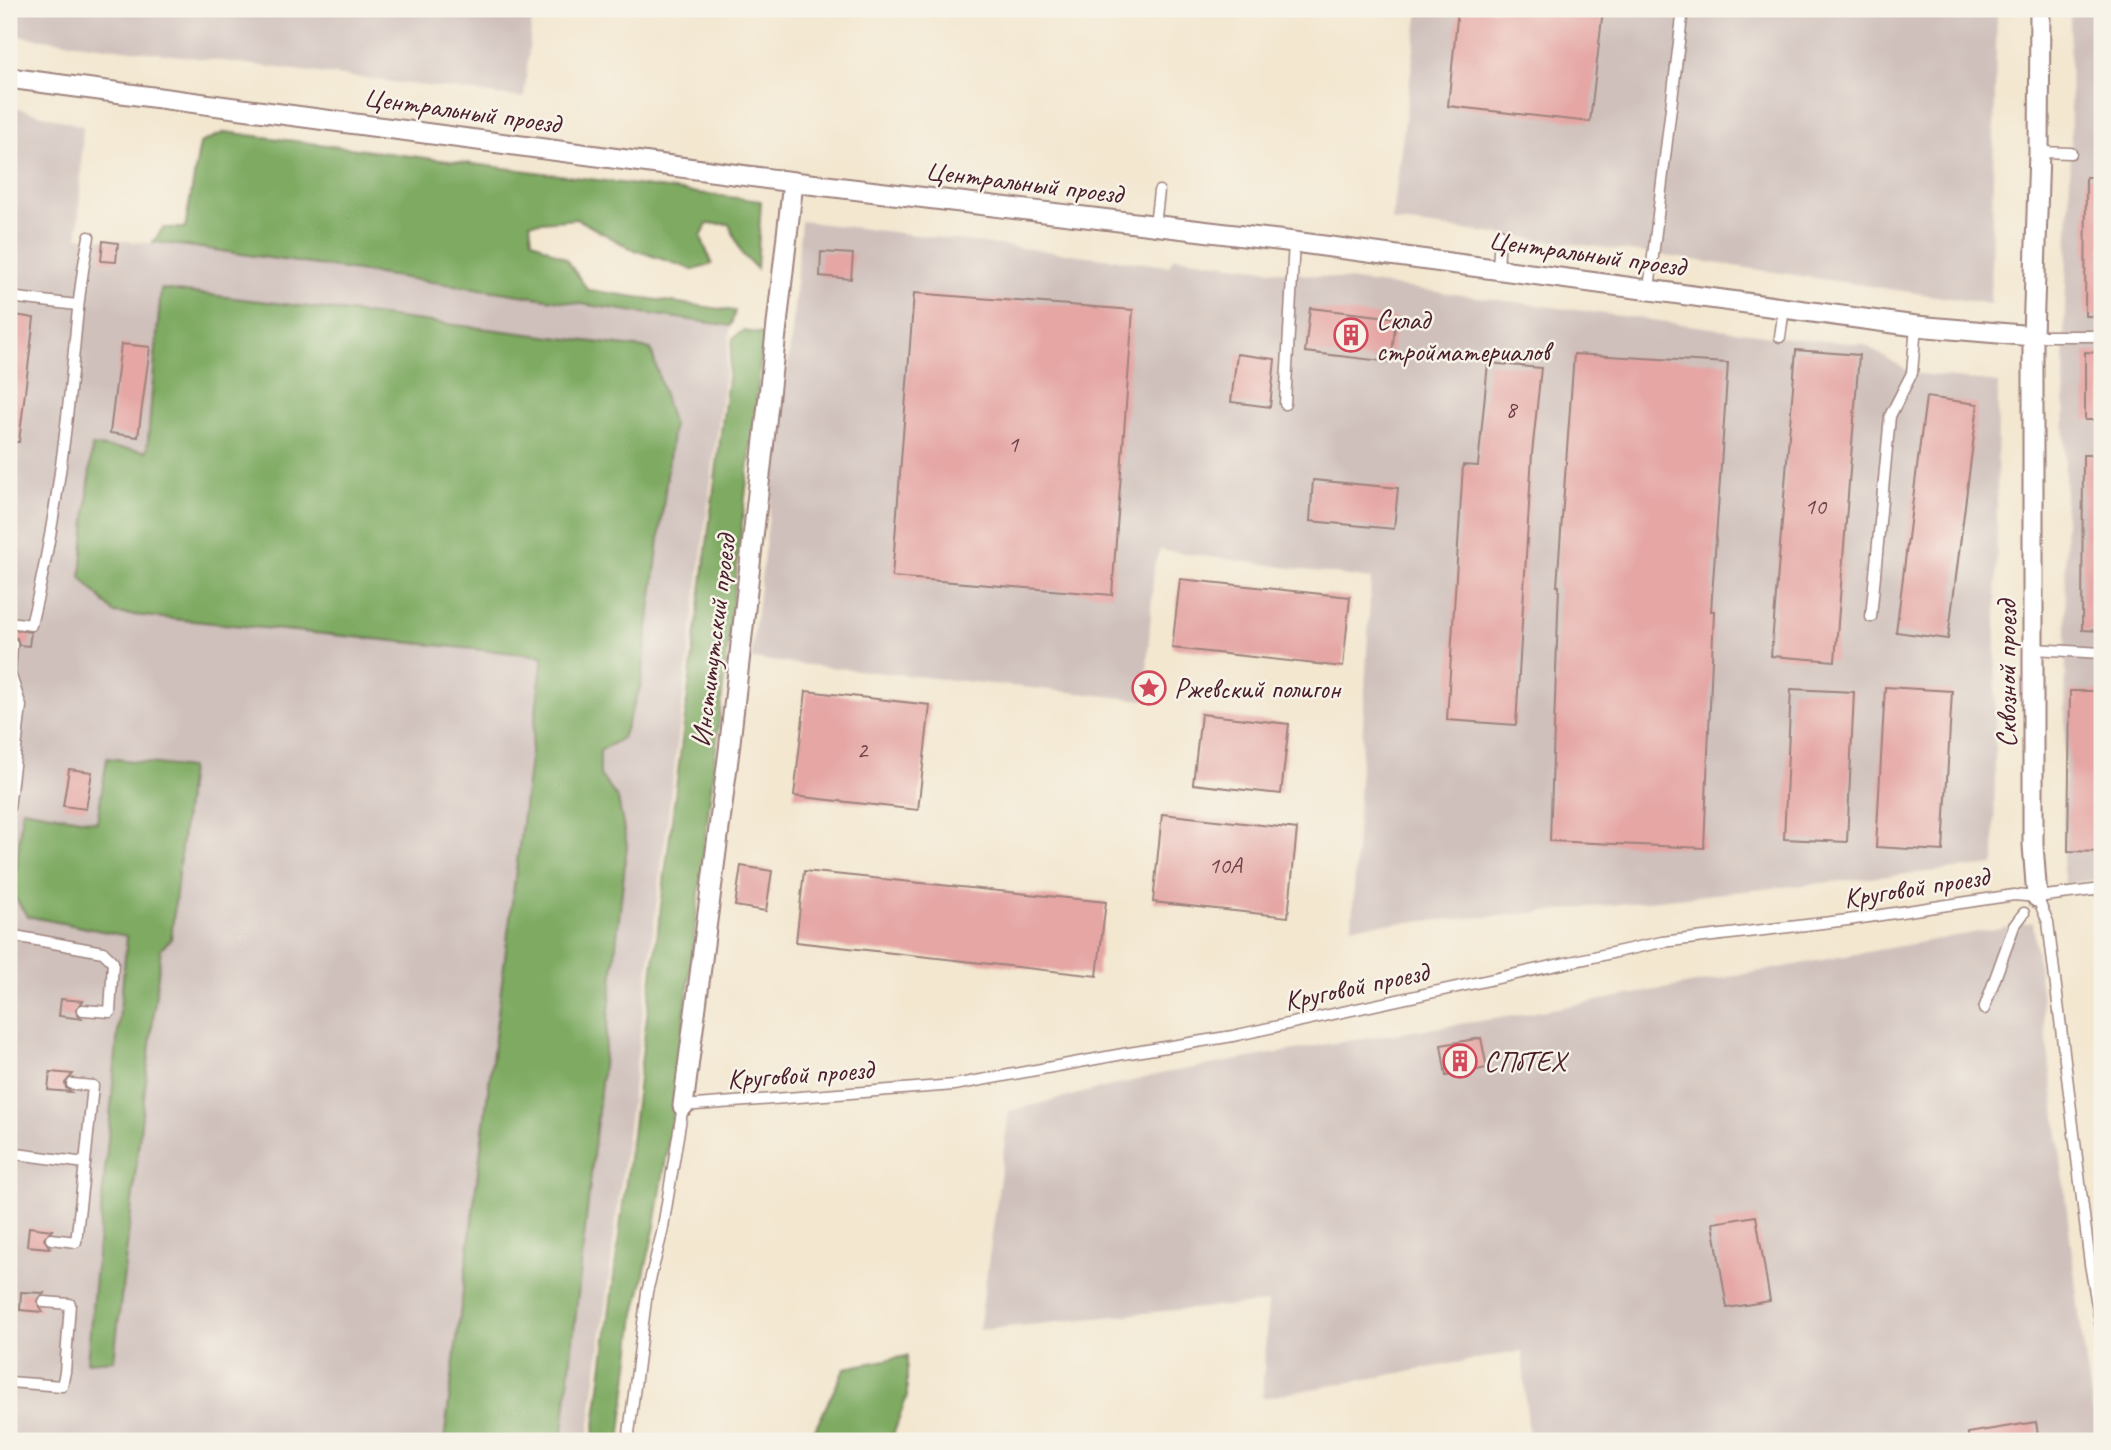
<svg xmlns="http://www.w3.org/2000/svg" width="2111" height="1450" viewBox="0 0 2111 1450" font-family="Caveat,sans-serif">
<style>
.industrial{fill:#cfc0bb}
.forest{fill:#7eaa62;stroke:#646446;stroke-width:2}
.building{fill:#e5a6a4}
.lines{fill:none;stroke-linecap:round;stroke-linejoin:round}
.lane-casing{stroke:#9e837e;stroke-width:13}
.street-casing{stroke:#9e837e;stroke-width:23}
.lane{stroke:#fff;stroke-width:10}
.street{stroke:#fff;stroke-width:19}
.labels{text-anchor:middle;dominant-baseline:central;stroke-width:5;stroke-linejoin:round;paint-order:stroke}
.number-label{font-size:24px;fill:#714149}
.street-label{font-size:28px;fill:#4a1f2b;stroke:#f7f3e8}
.poi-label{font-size:28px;fill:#4a1f2b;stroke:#f7f3e8;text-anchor:start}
</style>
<rect width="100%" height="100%" fill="#f7f3e8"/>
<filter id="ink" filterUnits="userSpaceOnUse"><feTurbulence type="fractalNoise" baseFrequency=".0143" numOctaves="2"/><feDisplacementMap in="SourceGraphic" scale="14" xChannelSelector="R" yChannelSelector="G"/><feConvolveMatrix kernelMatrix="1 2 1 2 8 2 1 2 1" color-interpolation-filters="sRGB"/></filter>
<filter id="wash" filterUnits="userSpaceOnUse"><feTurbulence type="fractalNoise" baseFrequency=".00686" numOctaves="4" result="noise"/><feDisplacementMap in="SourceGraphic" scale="28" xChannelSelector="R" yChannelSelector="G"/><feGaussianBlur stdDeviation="1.57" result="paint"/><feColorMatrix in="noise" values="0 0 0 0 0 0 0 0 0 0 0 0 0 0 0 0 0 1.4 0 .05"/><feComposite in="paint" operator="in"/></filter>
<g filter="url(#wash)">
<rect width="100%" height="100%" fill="#f3e7d0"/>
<g class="industrial">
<polygon points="9,9 533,9 524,98 9,35"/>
<polygon points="1419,9 1997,9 1990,304 1653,254 1392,221"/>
<polygon points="2070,9 2102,9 2102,879 2065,884 2063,870 2066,651 2064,336 2071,153"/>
<polygon points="9,106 83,126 78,237 194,247 731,326 588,1441 9,1441"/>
<polygon points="801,221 1169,266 1174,257 1780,337 1863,344 1912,373 1998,383 1994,865 1514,915 1352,926 1371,579 1160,550 1154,566 1145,700 751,659 792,331"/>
<polygon points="2033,922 2079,1313 2097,1441 1529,1441 1522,1351 1262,1398 1268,1303 1164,1311 979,1330 1009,1111 1165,1073 1322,1045 1519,1015"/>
</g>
<g class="forest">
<polygon points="225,132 761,201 757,269 742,254 729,224 707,224 701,237 712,264 694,270 632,249 577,219 530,223 532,240 566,259 588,290 735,311 731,326 194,247 153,242 163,228 185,228 200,143"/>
<polygon points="161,289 651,349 673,426 641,685 622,738 600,751 600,775 618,799 627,845 562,1441 444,1441 543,656 114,613 81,577 92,446 147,451"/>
<polygon points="743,331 764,334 674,1109 655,1226 635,1315 620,1441 593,1441 733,338"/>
<polygon points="9,707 18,711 9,801"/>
<polygon points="107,758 190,768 171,939 161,949 114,1360 87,1362 127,936 27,916 14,896 22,809 97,822"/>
<polygon points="907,1356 907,1396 891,1441 809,1441 845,1368"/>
</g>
<g id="blocks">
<g class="building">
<polygon points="1458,9 1603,9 1590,122 1448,106"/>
<polygon points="2086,177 2102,177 2102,316 2085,316"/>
<polygon points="103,241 118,243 116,262 101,261"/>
<polygon points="821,252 853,254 851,279 820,276"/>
<polygon points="914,293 1133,310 1112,595 892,577"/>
<polygon points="1310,308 1396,318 1391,362 1305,352"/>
<polygon points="9,314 34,318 19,442 9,442"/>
<polygon points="121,344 150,347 138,437 110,433"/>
<polygon points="1796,350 1859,355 1835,661 1771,656"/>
<polygon points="2085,352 2102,353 2102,420 2085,420"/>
<polygon points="1237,354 1275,359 1270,407 1231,402"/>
<polygon points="1574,354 1728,363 1711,611 1714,611 1704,848 1550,841 1559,586 1557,586"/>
<polygon points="1488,363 1541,368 1532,454 1516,725 1447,720 1463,465 1478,466"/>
<polygon points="1926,397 1978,404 1948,639 1896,632"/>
<polygon points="2083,455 2102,455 2102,631 2082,630"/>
<polygon points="1313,480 1398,488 1394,529 1310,521"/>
<polygon points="1180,579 1350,597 1343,667 1172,648"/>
<polygon points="9,629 31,632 29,646 19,645 17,638 9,637"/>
<polygon points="1885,687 1952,691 1943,851 1876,847"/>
<polygon points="1791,689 1854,692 1847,842 1784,839"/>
<polygon points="806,691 930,705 918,810 794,796"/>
<polygon points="2070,691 2102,691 2102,852 2068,851"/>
<polygon points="1201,714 1289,724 1281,794 1193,784"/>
<polygon points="69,769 92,772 86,809 63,806"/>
<polygon points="1162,814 1297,829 1288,917 1153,902"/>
<polygon points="741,866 772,871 766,911 735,906"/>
<polygon points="804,871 1106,902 1097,976 796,942"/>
<polygon points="61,999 83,1001 76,1009 77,1014 82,1019 59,1016"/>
<polygon points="1481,1038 1487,1068 1446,1076 1441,1045"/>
<polygon points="50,1072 73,1074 65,1083 66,1088 71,1092 48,1090"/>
<polygon points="1756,1216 1770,1301 1727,1308 1713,1223"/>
<polygon points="29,1227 52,1230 44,1239 50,1248 27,1246"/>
<polygon points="21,1292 44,1293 37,1301 43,1312 20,1310"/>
<polygon points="2036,1422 2039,1441 1968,1441 1968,1433"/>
</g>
</g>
</g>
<g filter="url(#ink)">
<use href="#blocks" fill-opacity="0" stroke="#9e837e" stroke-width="2"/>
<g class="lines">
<defs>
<g id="lane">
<polyline points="2039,152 2071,153"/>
<polyline points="1155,225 1159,191"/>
<polyline points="1498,269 1500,234"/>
<polyline points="1649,289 1683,9"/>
<polyline points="9,297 77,305"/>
<polyline points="2033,336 2102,336"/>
<polyline points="1780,337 1784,308"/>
<polyline points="1285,404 1294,242"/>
<polyline points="1871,617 1890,416 1912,373 1916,326"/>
<path d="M9 622 31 625C49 554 60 481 68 408 75 351 77 294 89 237"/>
<polyline points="2034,649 2102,653"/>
<polyline points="9,808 21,706 10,673 12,644"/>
<polyline points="2037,897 2048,922 2090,1264 2102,1334"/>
<polyline points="9,935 103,952 113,962 110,1012 83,1010"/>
<polyline points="1984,1009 2014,926 2024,913"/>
<polyline points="9,1153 85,1163 93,1086 72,1084"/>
<polyline points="51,1239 76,1242 85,1163"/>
<polyline points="9,1382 62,1386 65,1372 70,1304 44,1302"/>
<polyline points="628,1441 647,1292 662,1233 683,1106 954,1085 1123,1054 1233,1036 1662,942 1848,920 2014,895 2037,897 2102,889"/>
</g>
<g id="street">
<polyline points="9,78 793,182 1294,242 1916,326 2033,336"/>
<polyline points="2037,897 2033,845 2033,336 2039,152 2040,9"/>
<polyline points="683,1106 729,751 793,182"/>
</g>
</defs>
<use href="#lane" class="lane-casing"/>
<use href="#street" class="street-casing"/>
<use href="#lane" class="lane"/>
<use href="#street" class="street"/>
</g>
</g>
<defs>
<symbol id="building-ring" viewBox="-11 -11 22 22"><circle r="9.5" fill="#f7f3e8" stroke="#d1495b" stroke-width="1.5"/><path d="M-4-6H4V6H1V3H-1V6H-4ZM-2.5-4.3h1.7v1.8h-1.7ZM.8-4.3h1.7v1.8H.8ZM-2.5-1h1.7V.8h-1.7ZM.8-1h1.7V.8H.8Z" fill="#d1495b"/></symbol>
<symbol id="sight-ring" viewBox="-11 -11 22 22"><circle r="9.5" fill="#f7f3e8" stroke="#d1495b" stroke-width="1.5"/><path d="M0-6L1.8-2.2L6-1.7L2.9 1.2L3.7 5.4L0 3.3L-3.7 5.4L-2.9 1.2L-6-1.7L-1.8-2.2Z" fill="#d1495b"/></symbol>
</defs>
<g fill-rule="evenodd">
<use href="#building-ring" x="1332" y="316" width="38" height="38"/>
<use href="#sight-ring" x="1130" y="669" width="38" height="38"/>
<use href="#building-ring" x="1441" y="1042" width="38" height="38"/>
</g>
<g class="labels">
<g class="number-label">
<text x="1511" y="409">8</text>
<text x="1013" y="444">1</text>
<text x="1815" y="506">10</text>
<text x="862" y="750">2</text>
<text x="1225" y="865">10А</text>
</g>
<g class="street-label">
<text transform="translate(462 110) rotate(8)">Центральный проезд</text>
<text transform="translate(1024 182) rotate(7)">Центральный проезд</text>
<text transform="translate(1587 253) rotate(8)">Центральный проезд</text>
<text transform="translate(713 641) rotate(-83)">Институтский проезд</text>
<text transform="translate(2006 674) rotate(-90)">Сквозной проезд</text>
<text transform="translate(1916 887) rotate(-9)">Круговой проезд</text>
<text transform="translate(1356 986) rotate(-12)">Круговой проезд</text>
<text transform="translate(800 1074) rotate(-4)">Круговой проезд</text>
</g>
<g class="poi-label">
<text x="1376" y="319">Склад<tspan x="1376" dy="32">стройматериалов</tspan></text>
<text x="1174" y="688">Ржевский полигон</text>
<text x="1484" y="1061">СПбТЕХ</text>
</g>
</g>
<rect width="2111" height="1450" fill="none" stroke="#f7f3e8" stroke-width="35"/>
</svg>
